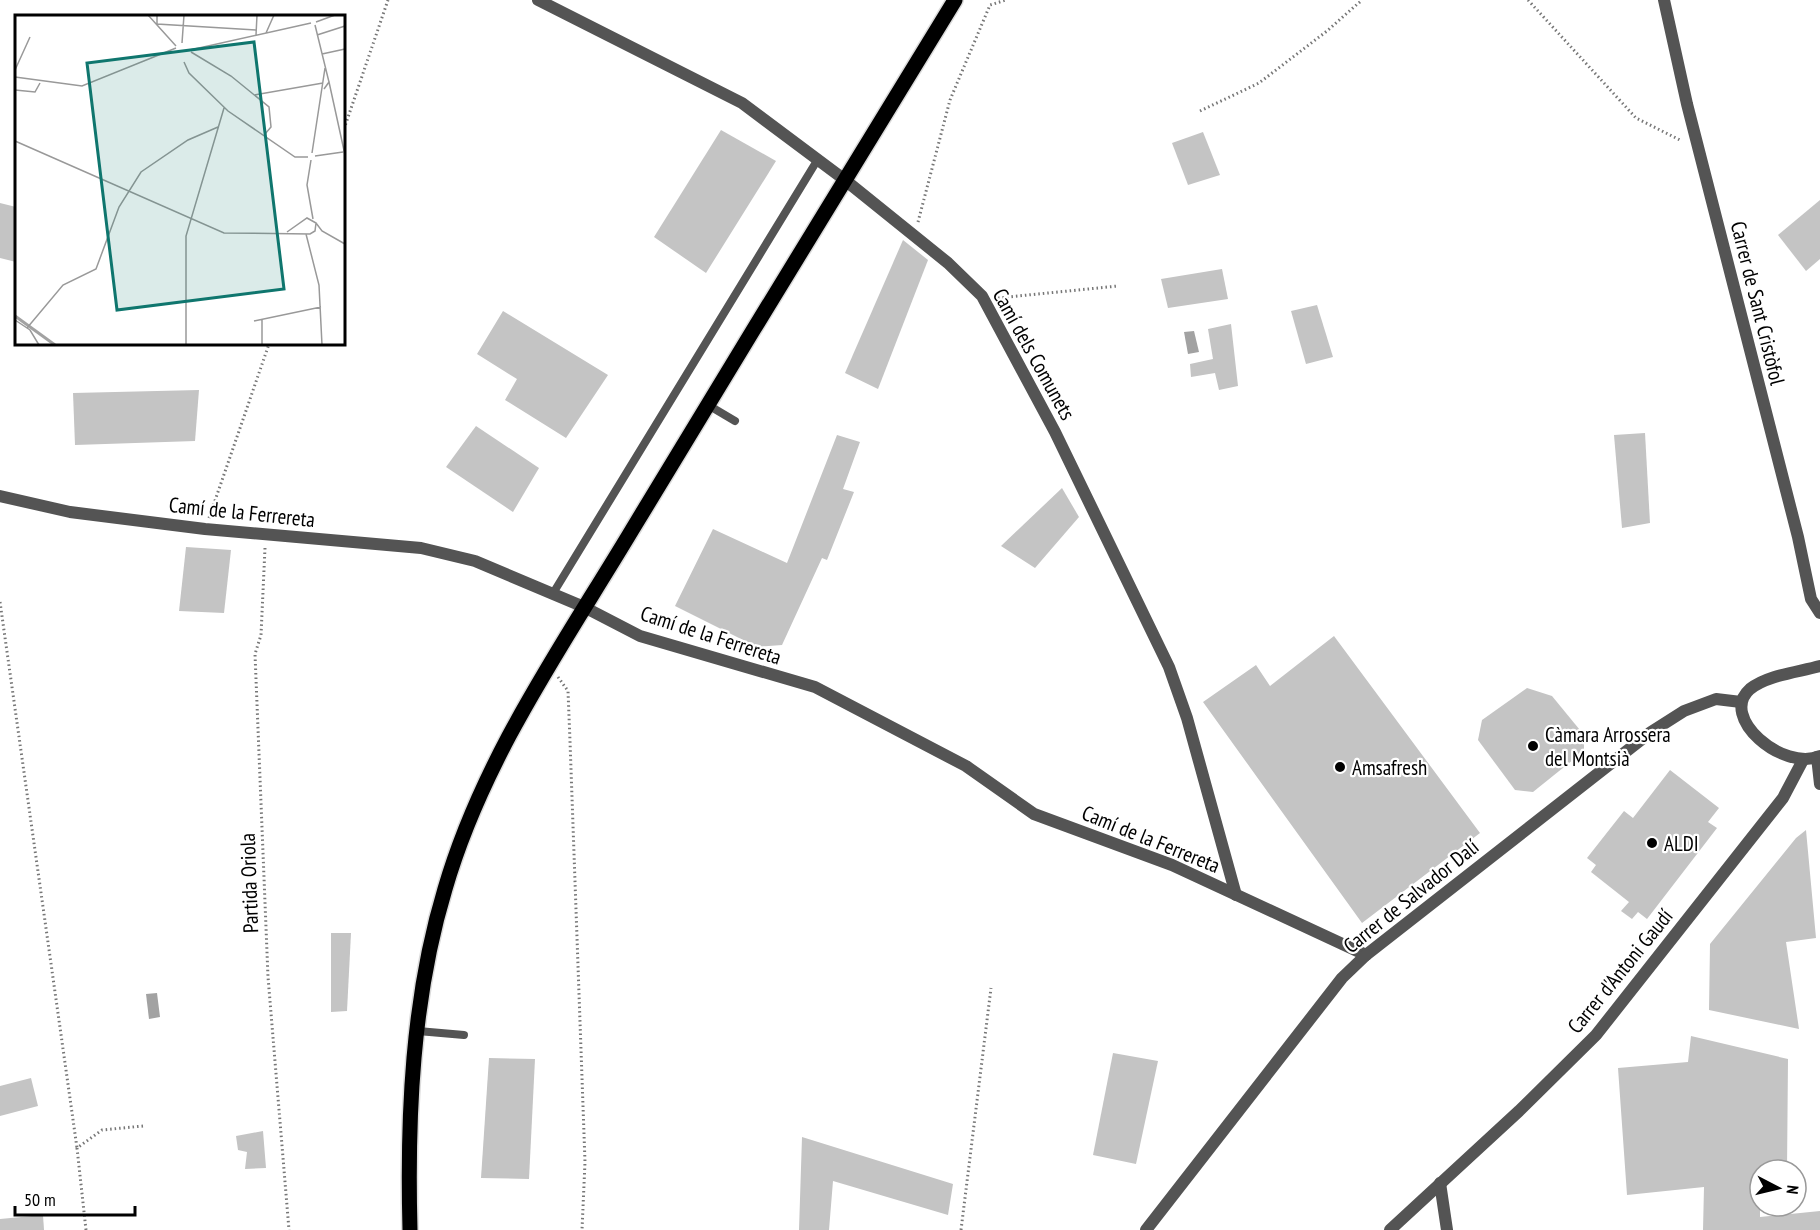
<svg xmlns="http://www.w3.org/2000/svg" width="1820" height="1230" viewBox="0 0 1820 1230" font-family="'PT Sans Narrow',sans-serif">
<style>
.water{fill:#a2a2a2}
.building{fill:#c4c4c4}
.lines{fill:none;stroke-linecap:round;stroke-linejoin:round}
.primary-casing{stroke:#dbdbdb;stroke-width:18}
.path{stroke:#767676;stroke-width:3;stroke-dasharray:1.5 3;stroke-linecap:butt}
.service{stroke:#545454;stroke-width:8}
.minor{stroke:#545454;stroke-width:12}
.primary{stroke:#000;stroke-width:15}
.poi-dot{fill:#000;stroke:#fff;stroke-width:2}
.labels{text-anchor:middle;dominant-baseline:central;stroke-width:4.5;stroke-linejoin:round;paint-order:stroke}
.street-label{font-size:21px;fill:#000;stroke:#fff}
.poi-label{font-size:21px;fill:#000;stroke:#fff;text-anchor:start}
.inset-river{fill:none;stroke:#a2a2a2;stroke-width:3}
.inset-road{fill:none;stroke:#999;stroke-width:1.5}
.view{fill:#0f766e;fill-opacity:0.15;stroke:#0f766e;stroke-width:3}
.inset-edge{fill:none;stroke:#000;stroke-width:3}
</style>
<rect width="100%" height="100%" fill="#fff"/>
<g class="water">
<polygon points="1194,331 1199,352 1188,354 1184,332"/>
<polygon points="157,993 160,1017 149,1019 146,994"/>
</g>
<g class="building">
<polygon points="721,130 776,161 706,273 654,237"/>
<polygon points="1203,132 1220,175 1188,185 1172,143"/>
<polygon points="1820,200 1820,259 1806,271 1778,235"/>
<polygon points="0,203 16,207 16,262 0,258"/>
<polygon points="903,240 928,260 878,389 845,373"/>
<polygon points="1222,269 1228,299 1168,308 1161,279"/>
<polygon points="1317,305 1333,357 1306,364 1291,311"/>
<polygon points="503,311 608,375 566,438 505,400 517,379 477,354"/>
<polygon points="1231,324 1238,386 1219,390 1215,373 1191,377 1190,364 1213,359 1208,329"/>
<polygon points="199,390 195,441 75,445 73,393"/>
<polygon points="476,426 539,468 513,512 446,467"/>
<polygon points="1645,433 1650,523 1622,528 1614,435"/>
<polygon points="837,435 860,442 843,489 854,492 827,560 822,558 782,645 757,647 675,606 713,529 787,563"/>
<polygon points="1062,488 1079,517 1035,568 1001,546"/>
<polygon points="186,547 231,550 224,613 179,611"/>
<polygon points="1334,636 1480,833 1362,923 1203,702 1256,665 1270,686"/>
<polygon points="1527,688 1552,696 1584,735 1584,751 1533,792 1515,790 1478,740 1482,720"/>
<polygon points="1670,770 1719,808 1708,822 1717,828 1647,919 1638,912 1632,919 1621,911 1629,902 1591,872 1596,865 1587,858 1624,811 1633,818"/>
<polygon points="1806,830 1816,938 1786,942 1799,1029 1709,1010 1710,944 1796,838"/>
<polygon points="331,933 351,933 347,1011 331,1012"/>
<polygon points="1691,1036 1788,1059 1787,1170 1760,1170 1760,1217 1820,1211 1820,1230 1703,1230 1704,1187 1627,1195 1618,1068 1688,1062"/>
<polygon points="1113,1053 1158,1061 1136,1164 1093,1155"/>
<polygon points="489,1058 535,1059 529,1179 481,1178"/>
<polygon points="31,1078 38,1106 0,1116 0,1086"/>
<polygon points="263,1131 266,1168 245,1169 247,1152 238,1150 236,1136"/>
<polygon points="802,1137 953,1184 948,1215 833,1181 829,1230 799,1230"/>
<polygon points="43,1215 44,1230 0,1230 0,1219"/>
</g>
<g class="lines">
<defs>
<path id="primary" d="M410 1230C407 1117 412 998 445 889 483 758 563 645 632 530 739 353 847 176 955 0"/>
</defs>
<use href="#primary" class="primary-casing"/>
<g class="path">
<polyline points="1528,0 1636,118 1682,141"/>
<polyline points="1200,111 1259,83 1327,31 1362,0"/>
<polyline points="344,129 388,0"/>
<polyline points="918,222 950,100 990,5 1006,0"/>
<polyline points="998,298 1118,286"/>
<polyline points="209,518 269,344"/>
<polyline points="265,548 261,635 255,654 268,977 289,1230"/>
<polyline points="0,602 77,1148"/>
<polyline points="558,677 568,691 570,741 585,1162 582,1230"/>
<polyline points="86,1230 77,1148 102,1130 143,1126"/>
<polyline points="961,1230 991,988"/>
</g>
<g class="service">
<polyline points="708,405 735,421"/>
<polyline points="552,595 818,159"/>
<polyline points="418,1031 464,1035"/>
</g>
<g class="minor">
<polyline points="538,0 742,103 845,180 948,263 982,296 1055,432 1169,667 1187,718 1236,895"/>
<polyline points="1664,0 1687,104 1798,537 1811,599 1820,613"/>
<polyline points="0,496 70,512 205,529 421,548 475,561 584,607 640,636 815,687 966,766 1034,814 1172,865 1366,955"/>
<path d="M1820 666C1799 672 1767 675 1750 689 1718 717 1783 772 1820 756"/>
<polyline points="1817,757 1820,784"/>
<polyline points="1440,1183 1447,1230"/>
<polyline points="1146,1230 1342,978 1366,955 1651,732 1684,711 1716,699 1741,702"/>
<polyline points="1390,1230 1519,1111 1596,1035 1783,798 1803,760"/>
</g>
<use href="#primary" class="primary"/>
</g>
<g class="poi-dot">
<circle cx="1533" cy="746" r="6"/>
<circle cx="1340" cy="767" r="6"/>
<circle cx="1652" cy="843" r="6"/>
</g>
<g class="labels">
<g class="street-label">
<text transform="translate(1758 303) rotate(76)">Carrer de Sant Cristòfol</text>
<text transform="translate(1034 354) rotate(61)">Camí dels Comunets</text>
<text transform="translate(242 512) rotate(6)">Camí de la Ferrereta</text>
<text transform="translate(711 635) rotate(18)">Camí de la Ferrereta</text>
<text transform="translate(1151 839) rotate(22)">Camí de la Ferrereta</text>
<text transform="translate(249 883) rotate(-92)">Partida Oriola</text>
<text transform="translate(1411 896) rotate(-39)">Carrer de Salvador Dalí</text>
<text transform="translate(1620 971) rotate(-51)">Carrer d'Antoni Gaudí</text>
</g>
<g class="poi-label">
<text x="1545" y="734">Càmara Arrossera<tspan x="1545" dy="24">del Montsià</tspan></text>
<text x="1352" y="767">Amsafresh</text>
<text x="1664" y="843">ALDI</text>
</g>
</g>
<g transform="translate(15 15)">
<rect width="330" height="330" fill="#fff"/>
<path class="inset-river" d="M0 301 40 330"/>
<path class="inset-road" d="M133 0 161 31M142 0V9L241 15M301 7 320 0M300 10 314 67 309 74M251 18 259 0M241 20 242 0M302 20 330 11M167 28 169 0M175 35 296 8M176 37 216 61 254 92 256 112 250 119M307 39 330 34M169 47 174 58 213 96 280 142H293M0 55 15 22M0 62 67 71 161 33M314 67 330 140M0 75 20 77 25 68M239 80 308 68M0 126 209 218 295 219 300 216 301 208 292 203 272 217M297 138 310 53M300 141 328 137M296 145 292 170 298 204M301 208 307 216 330 229M291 219 304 270 307 330M247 304V330M0 305 15 315 24 330M239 306 306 292M12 313 48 270 81 254 104 192 126 157 173 125 203 112M171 330V221L209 93"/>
<path class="view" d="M239 27 269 274 102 295 72 48Z"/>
<rect width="330" height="330" class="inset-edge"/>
</g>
<g transform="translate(1778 1188) rotate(97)"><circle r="28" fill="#ffffff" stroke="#999999" stroke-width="1.5"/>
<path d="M0-4.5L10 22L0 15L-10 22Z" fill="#000000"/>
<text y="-9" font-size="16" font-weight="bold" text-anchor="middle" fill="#000000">N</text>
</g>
<path d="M15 1206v9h120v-9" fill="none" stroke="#000000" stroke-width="3"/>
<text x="24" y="1206" font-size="18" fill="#000000" stroke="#ffffff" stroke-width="4.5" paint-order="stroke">50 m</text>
</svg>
